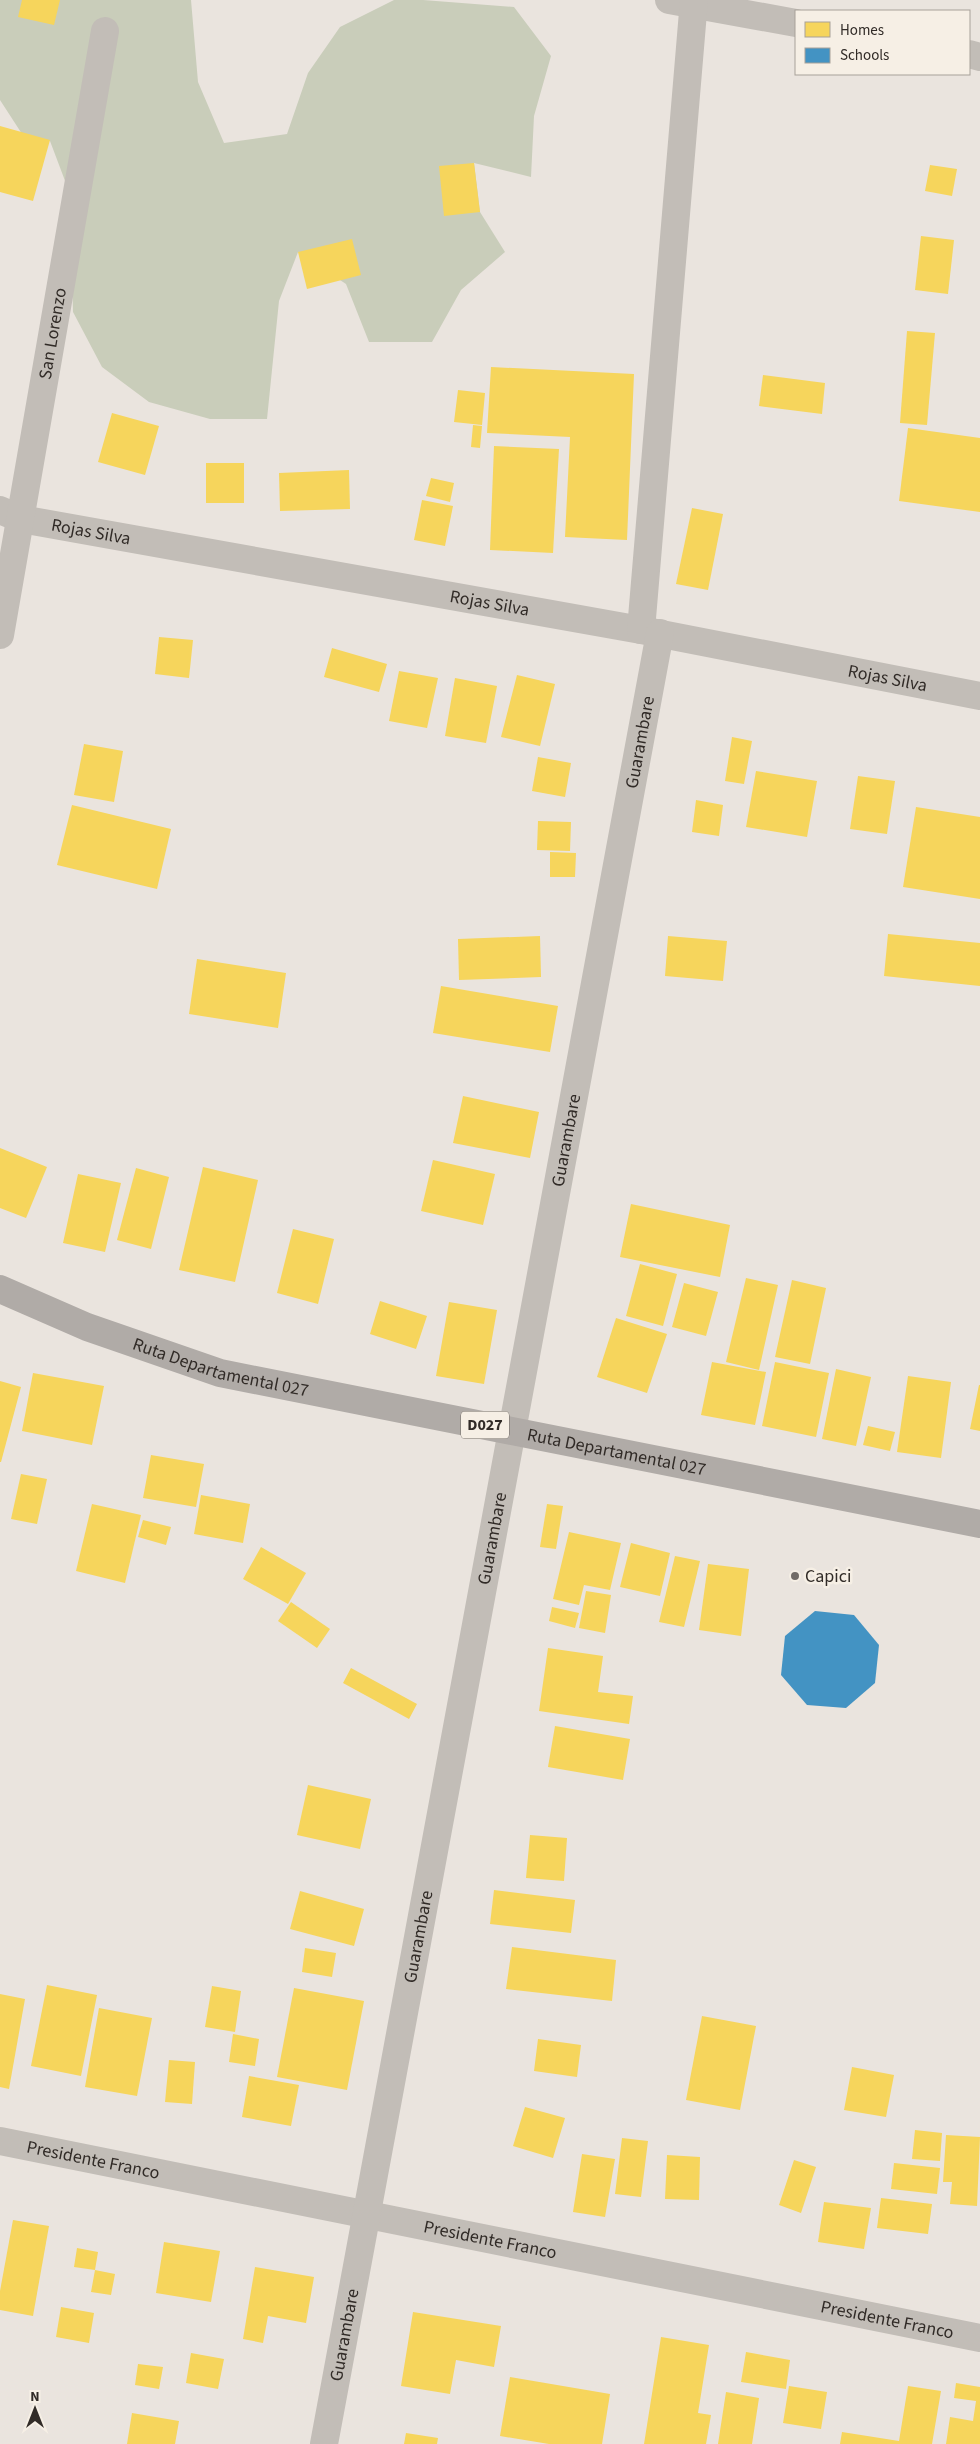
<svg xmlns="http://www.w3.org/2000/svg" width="980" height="2444" viewBox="0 0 980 2444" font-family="'Source Sans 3',sans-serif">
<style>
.green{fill:#c9cdba}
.homes{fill:#f6d55c}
.schools{fill:#4393c3}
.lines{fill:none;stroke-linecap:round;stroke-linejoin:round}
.street{stroke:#c2bdb7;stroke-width:28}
.primary{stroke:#b0aba7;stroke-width:28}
.poi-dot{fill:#726c67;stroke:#f6efe5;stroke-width:2}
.labels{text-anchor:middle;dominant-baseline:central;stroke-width:5;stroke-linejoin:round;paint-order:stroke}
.shield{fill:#f6efe5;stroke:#6c6660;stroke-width:1}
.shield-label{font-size:16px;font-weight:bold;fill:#312b27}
.street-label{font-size:18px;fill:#312b27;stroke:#f6efe5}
.poi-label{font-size:18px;fill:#312b27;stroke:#f6efe5;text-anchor:start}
</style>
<rect width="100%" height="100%" fill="#eae4de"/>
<polygon class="green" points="0,0 191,0 198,82 224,143 287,134 308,73 340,27 394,0 423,0 514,7 551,56 534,116 531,177 474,163 480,212 505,252 461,290 432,342 369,342 346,284 298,252 279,301 267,419 210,419 149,402 102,367 73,312 70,194 50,141 24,137 0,100"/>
<g class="homes">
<polygon points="22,0 60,0 54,25 18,17"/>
<polygon points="0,126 50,140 33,201 0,192"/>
<polygon points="474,163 480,212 444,216 439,166"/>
<polygon points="930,165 957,169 952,196 925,191"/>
<polygon points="921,236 954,240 948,294 915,290"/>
<polygon points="352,239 361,275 307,289 298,252"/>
<polygon points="907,331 935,333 927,425 900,423"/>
<polygon points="491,367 634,374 627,540 565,537 570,437 487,433"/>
<polygon points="763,375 825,383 822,414 759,406"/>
<polygon points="458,390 485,393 482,425 454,422"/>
<polygon points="112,413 159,426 145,475 98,462"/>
<polygon points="473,425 482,426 480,448 471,447"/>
<polygon points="908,428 980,438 980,512 899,501"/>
<polygon points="494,446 559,449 553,553 490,550"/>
<rect x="206" y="463" width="38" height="40"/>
<polygon points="349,470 350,509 280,511 279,473"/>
<polygon points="431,478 454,483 450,502 426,496"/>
<polygon points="422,500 453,506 445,546 414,540"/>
<polygon points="692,508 723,514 708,590 676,584"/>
<polygon points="159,637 193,640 189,678 155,674"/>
<polygon points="332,648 387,664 379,692 324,677"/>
<polygon points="399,671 438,678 427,728 389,721"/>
<polygon points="517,675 555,684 540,746 501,737"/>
<polygon points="455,678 497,686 486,743 445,736"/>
<polygon points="732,737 752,741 744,784 725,781"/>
<polygon points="84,744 123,751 114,802 74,795"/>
<polygon points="538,757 571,763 565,797 532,791"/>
<polygon points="756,771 817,781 807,837 746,827"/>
<polygon points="858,776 895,781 887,834 850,829"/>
<polygon points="696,800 723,805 719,836 692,832"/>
<polygon points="72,805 171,829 157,889 57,865"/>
<polygon points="916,807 980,817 980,899 903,887"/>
<polygon points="538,821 571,822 570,851 537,850"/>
<polygon points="550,852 576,853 575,877 550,877"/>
<polygon points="888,934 980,943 980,986 884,976"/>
<polygon points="540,936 541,977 459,980 458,939"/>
<polygon points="668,936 727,941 723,981 665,976"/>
<polygon points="197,959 286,973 278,1028 189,1014"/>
<polygon points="441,986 558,1006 550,1052 433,1033"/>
<polygon points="463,1096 539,1112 530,1158 453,1143"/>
<polygon points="0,1148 47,1167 26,1218 0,1208"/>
<polygon points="433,1160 495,1174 483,1225 421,1211"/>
<polygon points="203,1167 258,1180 235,1282 179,1270"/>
<polygon points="136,1168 169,1177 151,1249 117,1240"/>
<polygon points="78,1174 121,1183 105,1252 63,1243"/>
<polygon points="631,1204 730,1225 720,1277 620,1257"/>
<polygon points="293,1229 334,1239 318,1304 277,1293"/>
<polygon points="640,1264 677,1274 663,1326 626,1316"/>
<polygon points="746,1278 778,1285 759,1370 726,1362"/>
<polygon points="792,1280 826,1288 810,1364 775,1357"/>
<polygon points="684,1283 718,1292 706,1336 672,1327"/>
<polygon points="380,1301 427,1316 416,1349 370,1334"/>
<polygon points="449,1302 497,1310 484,1384 436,1376"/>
<polygon points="616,1318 667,1334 647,1393 597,1377"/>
<polygon points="712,1362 766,1372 755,1425 701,1415"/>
<polygon points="775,1362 829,1373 816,1437 762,1426"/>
<polygon points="836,1369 871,1377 856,1446 822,1439"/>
<polygon points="33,1373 104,1386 92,1445 22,1431"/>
<polygon points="908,1376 951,1382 941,1458 897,1452"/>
<polygon points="0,1381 21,1387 1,1462 0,1462"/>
<polygon points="979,1385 980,1385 980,1431 970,1429"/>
<polygon points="868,1426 895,1432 890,1451 863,1445"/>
<polygon points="151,1455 204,1464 196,1507 143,1498"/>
<polygon points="21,1474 47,1479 37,1524 11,1519"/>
<polygon points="201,1495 250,1504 243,1543 194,1534"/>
<polygon points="92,1504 141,1515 125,1583 76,1571"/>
<polygon points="547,1504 563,1506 556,1549 540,1547"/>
<polygon points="143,1520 171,1527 166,1545 138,1537"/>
<polygon points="569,1532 621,1543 610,1590 584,1585 579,1605 553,1599"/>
<polygon points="631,1543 670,1553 660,1596 620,1587"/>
<polygon points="261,1547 306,1573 288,1604 243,1579"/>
<polygon points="675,1556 700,1561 684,1627 659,1622"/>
<polygon points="708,1564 749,1569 741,1636 699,1630"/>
<polygon points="586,1591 611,1595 605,1633 579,1628"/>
<polygon points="291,1602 330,1629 317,1648 278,1621"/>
<polygon points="552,1607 579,1613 575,1628 549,1621"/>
<polygon points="548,1648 603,1656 598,1692 633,1696 629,1724 539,1711"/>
<polygon points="351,1668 417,1704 409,1719 343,1683"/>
<polygon points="555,1726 630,1739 623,1780 548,1767"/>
<polygon points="308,1785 371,1799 360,1849 297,1835"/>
<polygon points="530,1835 567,1838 564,1881 526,1878"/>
<polygon points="494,1890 575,1900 571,1933 490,1924"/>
<polygon points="300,1891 364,1909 354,1946 290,1929"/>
<polygon points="512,1947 616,1960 612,2001 506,1989"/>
<polygon points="305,1948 336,1953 332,1977 302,1972"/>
<polygon points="47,1985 97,1995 81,2076 31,2066"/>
<polygon points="212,1986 241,1991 235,2032 205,2027"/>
<polygon points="294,1988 364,2001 347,2090 277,2077"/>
<polygon points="0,1994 25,1999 9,2089 0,2087"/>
<polygon points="99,2008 152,2018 137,2096 85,2087"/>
<polygon points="702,2016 756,2026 740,2110 686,2100"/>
<polygon points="233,2034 259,2039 255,2066 229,2062"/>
<polygon points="538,2039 581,2045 577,2077 534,2071"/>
<polygon points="169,2060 195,2062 192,2104 165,2102"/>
<polygon points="852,2067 894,2075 886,2117 844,2110"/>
<polygon points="249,2076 299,2085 291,2126 242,2117"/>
<polygon points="525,2107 565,2118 553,2158 513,2146"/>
<polygon points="915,2130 942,2133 940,2161 912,2159"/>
<polygon points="946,2135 980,2137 977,2206 950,2204 952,2182 943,2182"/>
<polygon points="622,2138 648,2141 641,2197 615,2194"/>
<polygon points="582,2154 615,2159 605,2217 573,2212"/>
<polygon points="667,2155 700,2157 699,2200 665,2199"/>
<polygon points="794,2160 816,2167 801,2213 779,2205"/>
<polygon points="894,2163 940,2168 937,2194 891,2189"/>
<polygon points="881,2198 932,2204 928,2234 877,2228"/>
<polygon points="824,2202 871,2208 864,2249 818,2242"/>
<polygon points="13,2220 49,2226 33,2316 0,2310 0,2291"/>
<polygon points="164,2242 220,2251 211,2302 156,2293"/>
<polygon points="77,2248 98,2252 95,2270 115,2274 111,2295 91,2292 95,2270 74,2267"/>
<polygon points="255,2267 314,2277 306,2323 268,2316 263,2343 243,2339"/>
<polygon points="61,2307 94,2313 89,2343 56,2337"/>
<polygon points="413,2312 501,2326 494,2367 456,2360 450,2394 401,2386"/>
<polygon points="661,2337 709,2345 698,2413 711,2415 706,2444 644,2444"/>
<polygon points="746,2352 790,2360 786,2389 741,2382"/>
<polygon points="191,2353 224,2359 218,2389 186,2383"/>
<polygon points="138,2364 163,2367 159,2389 135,2385"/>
<polygon points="510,2377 610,2394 602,2444 549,2444 500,2436"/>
<polygon points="956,2383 980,2387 980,2444 946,2444 950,2417 973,2421 976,2401 954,2398"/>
<polygon points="789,2386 827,2392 821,2429 783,2423"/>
<polygon points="908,2386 941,2391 932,2444 840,2444 842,2432 899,2441"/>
<polygon points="726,2392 759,2398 752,2444 718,2444"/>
<polygon points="132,2413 179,2421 175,2444 127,2444"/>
<polygon points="406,2433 438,2438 437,2444 404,2444"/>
</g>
<polygon class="schools" points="815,1611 854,1615 879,1645 875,1683 846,1708 807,1705 781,1675 785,1636"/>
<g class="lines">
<g class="street">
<polyline points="669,0 796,23"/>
<polyline points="969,54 980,57"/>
<path id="s1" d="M0 510 21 519 641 630 980 696"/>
<polyline points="641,630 694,0"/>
<path id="s2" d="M0 635 105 31"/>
<path id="s3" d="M0 2141 980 2338"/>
<path id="s4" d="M324 2444 660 633"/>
</g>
<path class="primary" id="s5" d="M0 1289 87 1327 220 1373 980 1524"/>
</g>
<circle class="poi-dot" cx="795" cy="1576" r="5"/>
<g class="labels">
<rect class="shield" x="461" y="1411.5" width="48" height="27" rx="4"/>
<g class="shield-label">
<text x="485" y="1425">D027</text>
</g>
<g class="street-label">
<text stroke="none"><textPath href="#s2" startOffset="306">San Lorenzo</textPath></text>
<text stroke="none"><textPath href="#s1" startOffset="94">Rojas Silva</textPath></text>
<text stroke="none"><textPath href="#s1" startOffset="499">Rojas Silva</textPath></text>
<text stroke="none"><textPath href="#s1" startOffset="904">Rojas Silva</textPath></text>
<text stroke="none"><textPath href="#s4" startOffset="1731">Guarambare</textPath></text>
<text stroke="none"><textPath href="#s4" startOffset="1326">Guarambare</textPath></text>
<text stroke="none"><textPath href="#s5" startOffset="235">Ruta Departamental 027</textPath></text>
<text stroke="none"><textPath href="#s5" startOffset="640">Ruta Departamental 027</textPath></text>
<text stroke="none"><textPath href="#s4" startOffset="921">Guarambare</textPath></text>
<text stroke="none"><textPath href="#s4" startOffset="516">Guarambare</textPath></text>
<text stroke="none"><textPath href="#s3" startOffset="95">Presidente Franco</textPath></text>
<text stroke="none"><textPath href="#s3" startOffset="500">Presidente Franco</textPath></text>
<text stroke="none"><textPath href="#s3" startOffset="905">Presidente Franco</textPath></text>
<text stroke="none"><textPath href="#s4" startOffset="111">Guarambare</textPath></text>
</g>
<g class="poi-label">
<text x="805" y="1576">Capici</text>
</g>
</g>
<rect x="795" y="10" width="175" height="65" fill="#f6efe5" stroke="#a7a199"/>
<rect x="805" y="22" width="25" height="15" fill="#f6d55c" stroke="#a7a199"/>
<text x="840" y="35" font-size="15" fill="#312b27">Homes</text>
<rect x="805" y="48" width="25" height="15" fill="#4393c3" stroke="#a7a199"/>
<text x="840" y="60" font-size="15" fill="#312b27">Schools</text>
<g transform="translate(35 2409)" stroke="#f6efe5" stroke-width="4" paint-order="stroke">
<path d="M0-4L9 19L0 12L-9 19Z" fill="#312b27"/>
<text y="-8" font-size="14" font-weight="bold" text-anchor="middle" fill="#312b27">N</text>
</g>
</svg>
